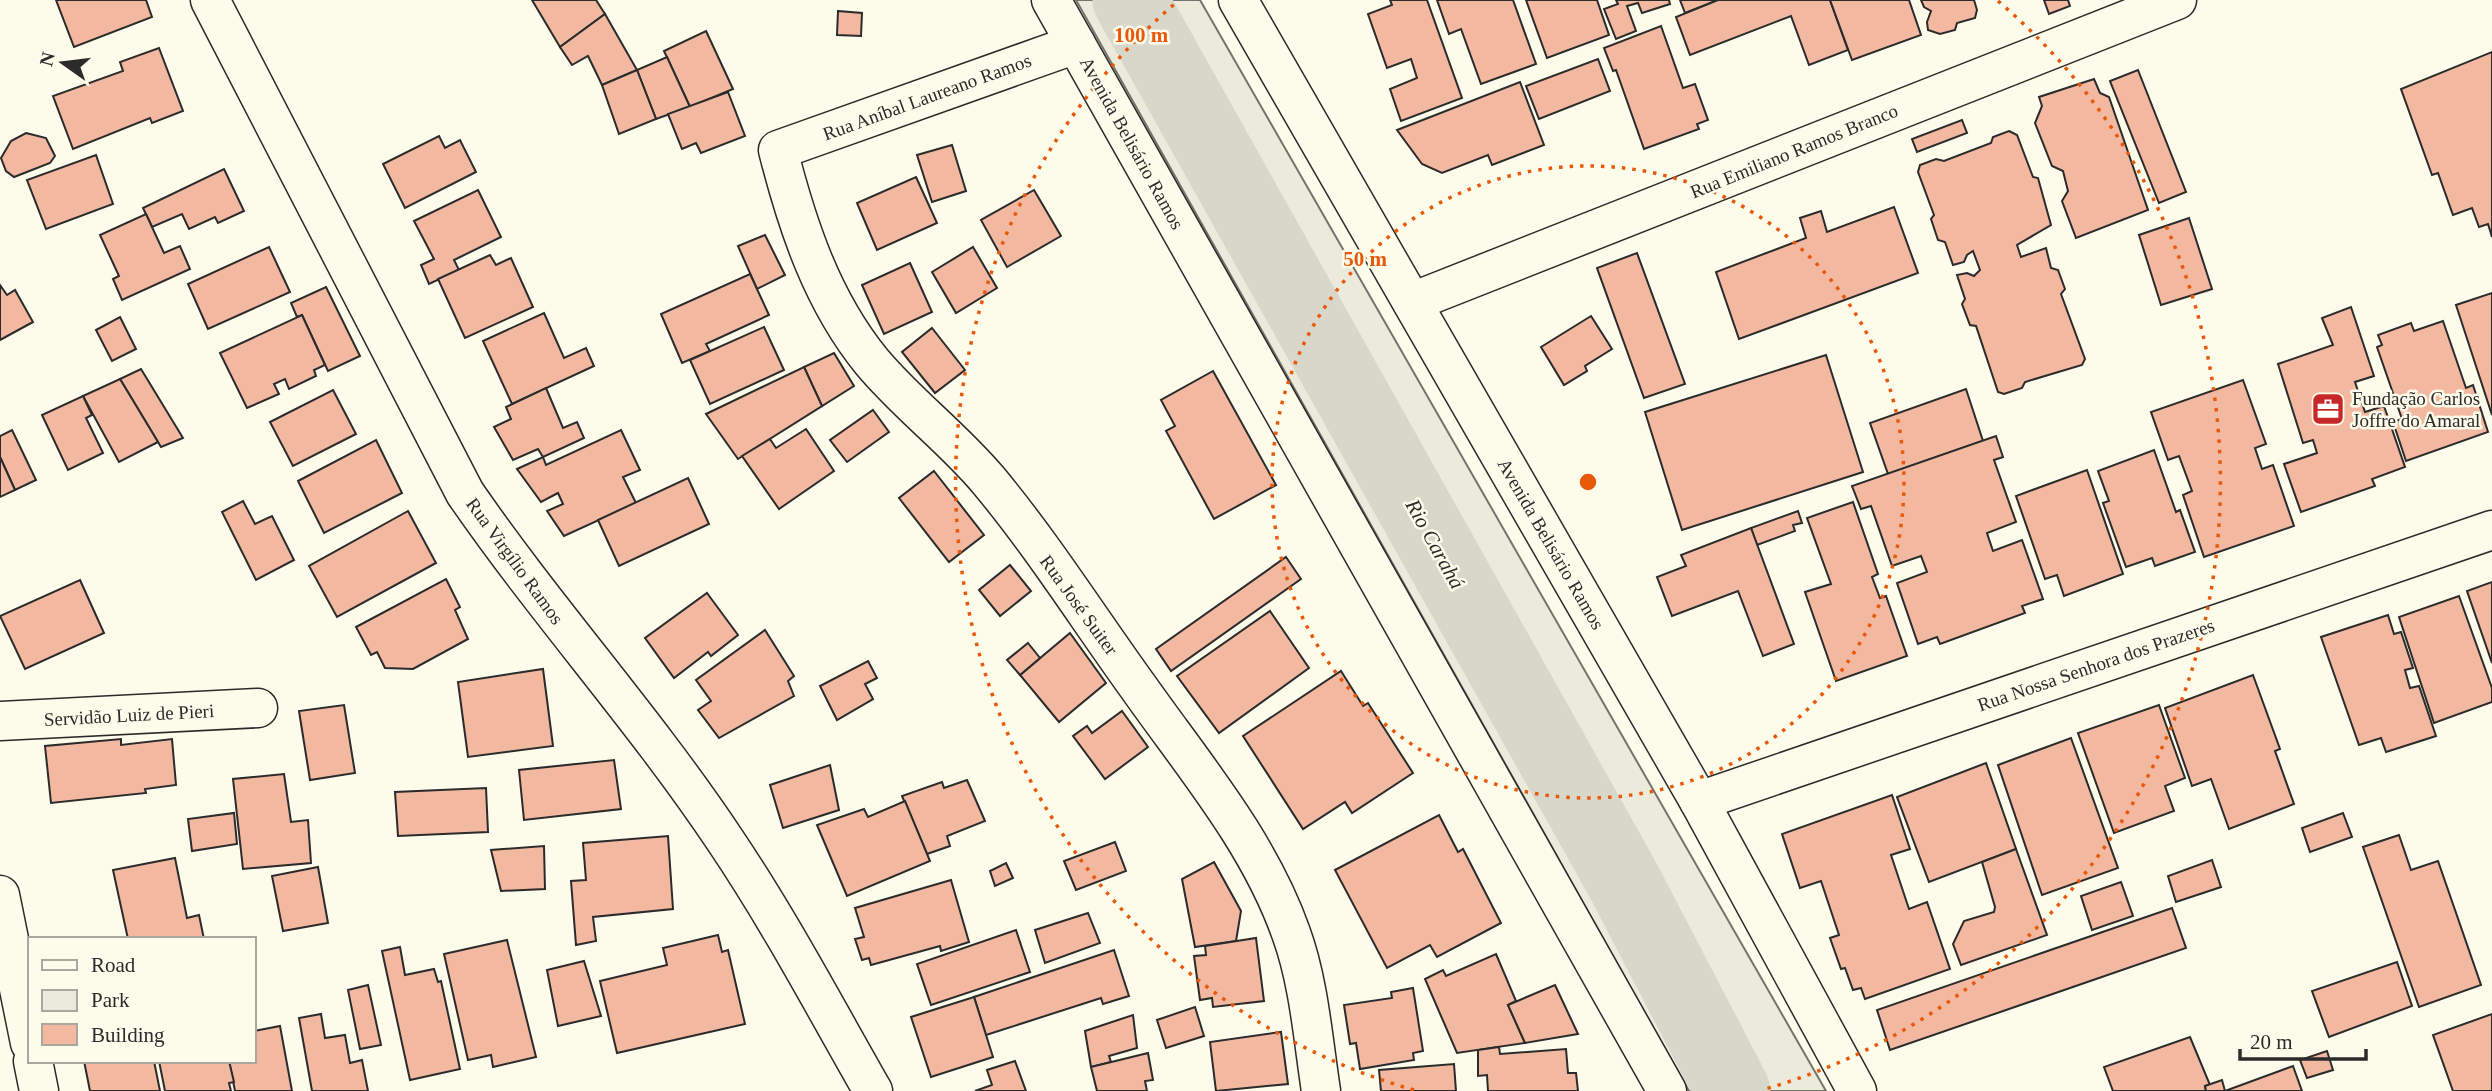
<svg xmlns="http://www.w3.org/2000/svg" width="2492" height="1091" viewBox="0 0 2492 1091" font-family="'Times New Roman',serif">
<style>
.green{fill:#ecebdb;stroke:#74746e;stroke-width:2}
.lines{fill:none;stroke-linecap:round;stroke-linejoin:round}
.river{stroke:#d8d7c9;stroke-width:75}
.building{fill:#f2b8a0;stroke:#2b2b2b;stroke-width:2}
.minor-casing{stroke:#2b2b2b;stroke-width:41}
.major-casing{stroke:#2b2b2b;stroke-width:41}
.minor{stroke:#fdfbea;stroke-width:38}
.major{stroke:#fdfbea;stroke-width:38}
.ring{fill:none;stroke:#e8590c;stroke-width:3.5;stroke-dasharray:3.5 7}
.labels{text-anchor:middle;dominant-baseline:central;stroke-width:5;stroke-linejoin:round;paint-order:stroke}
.street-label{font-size:19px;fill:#2b2b2b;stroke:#fdfbea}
.poi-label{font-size:19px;fill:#2b2b2b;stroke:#fdfbea;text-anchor:start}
.water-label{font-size:21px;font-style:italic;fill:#2b2b2b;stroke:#fdfbea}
.centre{fill:#e8590c;stroke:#fdfbea;stroke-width:3.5}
.ring-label{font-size:21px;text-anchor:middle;font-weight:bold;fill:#e8590c;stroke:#fdfbea;stroke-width:5;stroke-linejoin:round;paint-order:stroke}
</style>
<rect width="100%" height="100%" fill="#fdfbea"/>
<polygon class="green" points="1076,0 1200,0 1826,1091 1689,1091"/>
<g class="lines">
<polyline class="river" points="1130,0 1623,880 1733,1091"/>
</g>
<g class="building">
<polygon points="56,0 146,0 152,17 74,47"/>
<polygon points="532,0 596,0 605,14 560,47"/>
<polygon points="1390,0 1427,0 1462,98 1401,121 1390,89 1417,78 1411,59 1387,68 1368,14 1392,5"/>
<polygon points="1437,0 1513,0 1536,64 1481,84 1461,29 1449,34"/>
<polygon points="1526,0 1597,0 1609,35 1547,58"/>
<polygon points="1616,0 1669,0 1670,4 1642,13 1638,3 1627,6 1636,31 1616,39 1604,9 1618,4"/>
<polygon points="1680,0 1718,0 1685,13"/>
<polygon points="1718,0 1830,0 1848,50 1809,65 1791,16 1690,55 1676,17"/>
<polygon points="1830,0 1909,0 1921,35 1852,60"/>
<polygon points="1921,0 1974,0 1977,10 1975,18 1957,23 1955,30 1940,34 1928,30 1927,22 1931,11 1924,7"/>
<polygon points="2044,0 2068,0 2070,6 2049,14"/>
<polygon points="838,11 862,13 861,36 837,35"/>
<polygon points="605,14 637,70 602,85 588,56 572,65 560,47"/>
<polygon points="1661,26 1683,88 1695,84 1708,120 1697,124 1699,129 1644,149 1616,70 1613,71 1604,48"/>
<polygon points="706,31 733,89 690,107 664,51"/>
<polygon points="159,48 183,111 152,123 150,118 73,149 53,96 123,71 120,62"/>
<polygon points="2492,52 2492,237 2488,224 2479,227 2472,208 2453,215 2438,173 2432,175 2401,89"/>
<polygon points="667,57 690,107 656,119 637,70"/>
<polygon points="1598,59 1610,91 1539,119 1526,86"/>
<polygon points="637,70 656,119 619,134 602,85"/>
<polygon points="2138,70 2186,192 2159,203 2110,81"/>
<polygon points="2094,79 2100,93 2109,97 2148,210 2076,238 2062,201 2068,191 2063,171 2052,166 2035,123 2042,106 2039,97"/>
<polygon points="1520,82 1544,145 1492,165 1488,155 1442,173 1422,164 1397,130"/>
<polygon points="728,92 745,136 701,153 696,143 682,149 668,114"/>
<polygon points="1962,120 1967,133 1917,152 1912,139"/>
<polygon points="2009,131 2017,135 2033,177 2038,178 2051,225 2017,245 2021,257 2046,248 2051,268 2058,270 2065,289 2061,294 2085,359 2082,365 2025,382 2022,388 2004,394 1998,392 1976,326 1970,325 1962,304 1965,299 1957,275 1967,273 1974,276 1980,270 1973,251 1967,255 1964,262 1953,265 1945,242 1938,240 1931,219 1934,215 1918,172 1920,165 1936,159 1944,161 1991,143 1993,137"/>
<polygon points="26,133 46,138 55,156 50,163 14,177 6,171 1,158 11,141"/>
<polygon points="439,136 445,148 460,140 476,172 405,208 383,164"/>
<polygon points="952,145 966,191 932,202 917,155"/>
<polygon points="96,155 113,204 46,229 27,180"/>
<polygon points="224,169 244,211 218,223 215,217 189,229 182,214 152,227 143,208"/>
<polygon points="916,177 937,223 877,250 857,203"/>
<polygon points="478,190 501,237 454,260 459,270 429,284 421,265 434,259 414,221"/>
<polygon points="1034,190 1061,236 1007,267 981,220"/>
<polygon points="1894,207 1918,273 1739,339 1716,272 1806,238 1800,218 1821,211 1827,232"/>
<polygon points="146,214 164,253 180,246 190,269 122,300 113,279 119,276 100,235"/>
<polygon points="2189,218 2212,289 2161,305 2139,235"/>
<polygon points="765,235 785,275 757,289 738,246"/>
<polygon points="269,247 290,292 208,329 188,284"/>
<polygon points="973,247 997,288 956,313 932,272"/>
<polygon points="1637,253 1685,384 1644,398 1597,268"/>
<polygon points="490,255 496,265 511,258 533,307 465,338 438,279"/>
<polygon points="910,263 932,312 884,334 862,285"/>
<polygon points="750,274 769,315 706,344 710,351 682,363 661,314"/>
<polygon points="0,285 7,295 15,290 33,322 0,340"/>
<polygon points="326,287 360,356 328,371 302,315 297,317 291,303"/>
<polygon points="2492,293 2492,415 2456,305"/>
<polygon points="2351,307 2374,376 2355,382 2365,412 2384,406 2405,467 2372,479 2375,486 2301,512 2284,464 2317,453 2313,440 2303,443 2278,364 2333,345 2322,318"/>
<polygon points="544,313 564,358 586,348 594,366 512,404 483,341"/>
<polygon points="302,315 325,365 314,370 316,376 289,389 285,379 274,384 279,394 247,408 220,353"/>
<polygon points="1591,316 1612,349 1585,366 1587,371 1564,385 1541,347"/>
<polygon points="120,317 136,349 112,361 96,330"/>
<polygon points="2443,321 2466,388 2473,385 2488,432 2406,461 2393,422 2402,419 2377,347 2382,345 2378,335 2411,323 2414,331"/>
<polygon points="764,327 784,370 710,404 690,360"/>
<polygon points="932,328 965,370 935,393 902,352"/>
<polygon points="834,353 854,386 822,406 804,367"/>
<polygon points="1826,355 1863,472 1682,530 1645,412"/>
<polygon points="804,367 822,406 738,459 706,414"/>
<polygon points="141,369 183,438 161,447 120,379"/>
<polygon points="1213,371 1276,485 1214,519 1166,431 1175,426 1161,400"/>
<polygon points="120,379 158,442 119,462 83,396"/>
<polygon points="2243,380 2266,444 2255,448 2262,469 2273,465 2294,526 2204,557 2183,495 2192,491 2179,456 2168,460 2151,412"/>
<polygon points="546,388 563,428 577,422 584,438 543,457 538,449 513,460 494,427 511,419 506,407"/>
<polygon points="1966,389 1983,441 1888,474 1870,423"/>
<polygon points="333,390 356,434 293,466 270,422"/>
<polygon points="83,396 92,415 86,418 103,453 68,470 42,415"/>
<polygon points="873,410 889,432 847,462 830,440"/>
<polygon points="806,429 834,471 779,509 742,456 770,439 776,448"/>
<polygon points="12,430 36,480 15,490 0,457 0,436"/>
<polygon points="621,430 640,470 623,477 636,503 564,536 547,511 563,504 558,493 541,502 517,469 543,457 546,465"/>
<polygon points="1996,436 2003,457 1994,460 2016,522 1987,533 1993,551 2022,540 2043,599 2022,606 2025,613 1940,644 1937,637 1918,644 1897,583 1927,572 1921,556 1892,566 1871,506 1861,509 1852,486"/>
<polygon points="376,440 402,493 324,533 298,481"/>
<polygon points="2154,450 2176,512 2180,510 2195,552 2155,566 2152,558 2126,567 2103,503 2109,501 2098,471"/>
<polygon points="0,457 15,490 0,497"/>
<polygon points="2087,470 2123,574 2064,596 2057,575 2045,579 2016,496"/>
<polygon points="934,471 984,535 949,562 899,498"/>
<polygon points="688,478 709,524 619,566 598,520"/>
<polygon points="243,501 255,524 272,516 294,560 256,580 222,512"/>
<polygon points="1853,502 1878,574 1872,577 1880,598 1886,596 1907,656 1836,681 1805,592 1831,584 1807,518"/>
<polygon points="408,511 436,563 337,617 309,566"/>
<polygon points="1798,511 1802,523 1793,525 1795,531 1757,545 1751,528"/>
<polygon points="1751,528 1794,644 1763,656 1738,591 1672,616 1657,577 1686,566 1681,555"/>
<polygon points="1286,557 1301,579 1171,671 1156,649"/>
<polygon points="1010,565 1031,591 1000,616 979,590"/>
<polygon points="446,579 460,607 455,610 468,639 413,669 385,668 377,652 371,655 356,627"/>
<polygon points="80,580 104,633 25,669 0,616"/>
<polygon points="2492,582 2492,663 2467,591"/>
<polygon points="707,593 738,635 711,656 708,652 674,678 645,638"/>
<polygon points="2459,596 2492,688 2492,702 2434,723 2399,617"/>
<polygon points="1270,611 1309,668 1219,733 1177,676"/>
<polygon points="2388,615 2394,634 2401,632 2413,668 2405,670 2410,688 2419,686 2436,736 2386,752 2381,738 2359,745 2321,637"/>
<polygon points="765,630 794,676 788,681 794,696 719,738 698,710 711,701 696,680"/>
<polygon points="1070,633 1106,683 1059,722 1020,675"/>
<polygon points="1028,643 1040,658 1020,675 1007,660"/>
<polygon points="868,661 877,678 865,684 873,699 837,720 820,686"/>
<polygon points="543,669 553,746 468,757 458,682"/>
<polygon points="1341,671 1363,706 1368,703 1413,773 1352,813 1345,802 1303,829 1243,736"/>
<polygon points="2253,675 2280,749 2275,751 2294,804 2229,829 2211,779 2192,786 2165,708"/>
<polygon points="344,705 355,773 310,780 299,711"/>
<polygon points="2159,705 2185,778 2165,786 2174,811 2114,833 2078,733"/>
<polygon points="1122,711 1148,747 1105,779 1073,736 1087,726 1092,733"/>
<polygon points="2071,738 2118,868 2042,895 1998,765"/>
<polygon points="121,739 121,745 172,739 176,785 145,789 146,793 51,803 45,746"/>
<polygon points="614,760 621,809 524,820 519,770"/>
<polygon points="1986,763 2016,849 1929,882 1897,797"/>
<polygon points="830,765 839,810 783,828 770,785"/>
<polygon points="284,774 291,822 308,820 311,863 243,869 233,779"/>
<polygon points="967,780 985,821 947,836 950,846 927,854 902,796 942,782 944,788"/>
<polygon points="486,788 488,832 398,836 395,792"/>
<polygon points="1892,795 1910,849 1891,855 1909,909 1927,902 1950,969 1865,999 1861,988 1853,990 1845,968 1841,969 1830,938 1839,935 1821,881 1800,888 1782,834"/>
<polygon points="905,801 930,861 847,896 817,825 864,809 868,817"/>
<polygon points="234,813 237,844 192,851 188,819"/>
<polygon points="2343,813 2352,837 2310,852 2302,828"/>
<polygon points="1439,815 1458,852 1463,849 1501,923 1437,957 1430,945 1387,968 1335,870"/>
<polygon points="2399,835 2411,870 2438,861 2481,985 2419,1007 2363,847"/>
<polygon points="668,836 673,909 593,917 596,941 576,945 571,881 586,880 583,843"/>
<polygon points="1115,842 1126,871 1076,890 1064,861"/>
<polygon points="544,846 545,889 501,891 491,850"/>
<polygon points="2016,849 2047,935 1961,965 1953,944 1964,921 1994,912 1995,907 1982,862"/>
<polygon points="175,858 187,918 199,915 204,939 128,939 113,870"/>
<polygon points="2212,860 2221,887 2176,902 2168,876"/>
<polygon points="1214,862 1241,911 1236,941 1195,947 1182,879"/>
<polygon points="1006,863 1013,878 995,886 990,871"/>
<polygon points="318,867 328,923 283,931 272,876"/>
<polygon points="951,880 969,942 941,951 940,946 871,965 869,958 862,960 855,939 864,937 855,908"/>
<polygon points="2121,882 2133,916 2092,930 2081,896"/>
<polygon points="2172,908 2186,948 1890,1050 1877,1010"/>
<polygon points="1088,913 1100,943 1045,963 1035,930"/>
<polygon points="1016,930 1030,972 931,1005 917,964"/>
<polygon points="718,935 722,952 728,950 745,1024 617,1053 600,981 667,965 663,948"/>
<polygon points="1256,938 1264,1001 1213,1007 1212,998 1200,1000 1194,956 1206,955 1205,946"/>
<polygon points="507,940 536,1057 493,1067 491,1055 468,1060 444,954"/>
<polygon points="400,947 405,975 434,969 438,982 441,981 460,1069 410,1080 382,951"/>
<polygon points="1114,950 1129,996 1103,1004 1101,998 986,1035 974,997"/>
<polygon points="1496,954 1516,1001 1508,1005 1525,1043 1457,1053 1425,979 1443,970 1446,976"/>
<polygon points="584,961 601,1016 558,1026 547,970"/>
<polygon points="2397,962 2412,1006 2329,1037 2312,991"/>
<polygon points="368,985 381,1045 360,1049 348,990"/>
<polygon points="1555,985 1578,1034 1525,1043 1508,1005"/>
<polygon points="1413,988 1423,1051 1413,1053 1414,1060 1360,1069 1356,1043 1350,1044 1344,1005 1392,998 1391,992"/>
<polygon points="974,997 993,1057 931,1077 911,1017"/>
<polygon points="1195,1007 1204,1036 1166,1048 1157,1020"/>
<polygon points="321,1014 325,1038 345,1035 350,1063 362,1060 368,1091 312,1091 299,1018"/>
<polygon points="2492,1014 2492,1091 2453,1091 2433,1035"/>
<polygon points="1133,1015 1137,1048 1109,1056 1111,1062 1091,1067 1085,1031"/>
<polygon points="280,1026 292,1091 235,1091 229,1061 254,1061 254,1031"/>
<polygon points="1281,1032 1288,1084 1216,1091 1210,1042"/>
<polygon points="2190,1037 2210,1085 2205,1086 2206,1091 2113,1091 2104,1067"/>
<polygon points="1499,1047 1500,1054 1566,1049 1568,1073 1576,1073 1578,1091 1488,1091 1487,1075 1478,1076 1478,1050"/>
<polygon points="2327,1051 2333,1070 2307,1078 2300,1060"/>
<polygon points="1148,1053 1153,1080 1145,1081 1147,1091 1097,1091 1091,1067"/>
<polygon points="84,1061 154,1061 160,1091 90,1091"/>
<polygon points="159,1061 229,1061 234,1082 229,1083 231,1091 165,1091"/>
<polygon points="1015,1061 1026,1091 975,1091 992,1085 987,1070"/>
<polygon points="1454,1064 1456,1091 1381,1091 1379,1070"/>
<polygon points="2293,1066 2302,1091 2206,1091 2205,1086 2222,1080 2225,1091"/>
</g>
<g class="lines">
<defs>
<g id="minor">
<path d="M210 0 465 493C547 612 645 720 725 840 779 920 825 1007 873 1091"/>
<path d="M1076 44 778 150C797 225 822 301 872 362 908 405 953 438 989 481 1043 546 1089 619 1139 688 1194 766 1259 842 1291 933 1309 982 1313 1039 1321 1091"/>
<polyline points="1412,302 2177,0"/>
<polyline points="0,721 258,708"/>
<polyline points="1699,801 2492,530"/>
<polyline points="0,895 30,1043"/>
<polyline points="33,1061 39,1091"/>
</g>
<g id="major">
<polyline points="1051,0 1667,1091"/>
<polyline points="1238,0 1699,801 1857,1091"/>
</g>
</defs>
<use href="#minor" class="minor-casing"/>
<use href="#major" class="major-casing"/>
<use href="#minor" class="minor"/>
<use href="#major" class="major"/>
</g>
<g class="ring">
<circle cx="1588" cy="482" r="316"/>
<path d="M1414 1090A632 632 0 0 1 1178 1M1998 1A632 632 0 0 1 1762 1090"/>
</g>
<defs>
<symbol id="office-square" viewBox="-11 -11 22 22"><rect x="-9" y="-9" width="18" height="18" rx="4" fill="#c62828" stroke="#fdfbea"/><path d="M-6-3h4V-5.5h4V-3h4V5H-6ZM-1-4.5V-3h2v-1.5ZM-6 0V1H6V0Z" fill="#fff"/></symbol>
</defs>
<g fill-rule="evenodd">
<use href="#office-square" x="2309" y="390" width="38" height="38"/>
</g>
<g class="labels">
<g class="street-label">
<text transform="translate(927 97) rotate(-20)">Rua Aníbal Laureano Ramos</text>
<text transform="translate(1132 143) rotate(61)">Avenida Belisário Ramos</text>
<text transform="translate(1794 151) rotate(-22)">Rua Emiliano Ramos Branco</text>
<text transform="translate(1551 544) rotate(60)">Avenida Belisário Ramos</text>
<text transform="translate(515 561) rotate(54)">Rua Virgílio Ramos</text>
<text transform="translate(1079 605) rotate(54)">Rua José Suiter</text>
<text transform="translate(2096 665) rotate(-19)">Rua Nossa Senhora dos Prazeres</text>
<text transform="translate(129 715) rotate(-3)">Servidão Luiz de Pieri</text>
</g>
<g class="poi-label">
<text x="2352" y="398">Fundação Carlos<tspan x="2352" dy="22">Joffre do Amaral</tspan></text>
</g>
<g class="water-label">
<text transform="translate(1435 544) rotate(61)">Rio Carahá</text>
</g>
</g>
<circle cx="1588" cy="482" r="10" class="centre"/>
<g class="ring-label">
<text x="1141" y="42">100 m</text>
<text x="1365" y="266">50 m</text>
</g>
<rect x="28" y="937" width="228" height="126" fill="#fdfbea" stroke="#a9a89e" stroke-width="2"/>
<rect x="42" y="960" width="35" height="10" fill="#fdfbea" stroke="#a9a89e" stroke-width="2"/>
<text x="91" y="972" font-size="21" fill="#2b2b2b">Road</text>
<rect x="42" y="990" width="35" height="21" fill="#ecebdb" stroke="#a9a89e" stroke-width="2"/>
<text x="91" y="1007" font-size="21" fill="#2b2b2b">Park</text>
<rect x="42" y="1024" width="35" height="21" fill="#f2b8a0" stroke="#a9a89e" stroke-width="2"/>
<text x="91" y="1042" font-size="21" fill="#2b2b2b">Building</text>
<g transform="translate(63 63) rotate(284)" stroke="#fdfbea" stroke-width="5" paint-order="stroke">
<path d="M0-5L12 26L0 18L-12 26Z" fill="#2b2b2b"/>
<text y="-10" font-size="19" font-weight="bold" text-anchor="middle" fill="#2b2b2b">N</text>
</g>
<path d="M2240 1049v10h126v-10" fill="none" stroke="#2b2b2b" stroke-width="3.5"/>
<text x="2250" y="1049" font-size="21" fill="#2b2b2b" stroke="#fdfbea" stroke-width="5" paint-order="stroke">20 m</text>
</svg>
